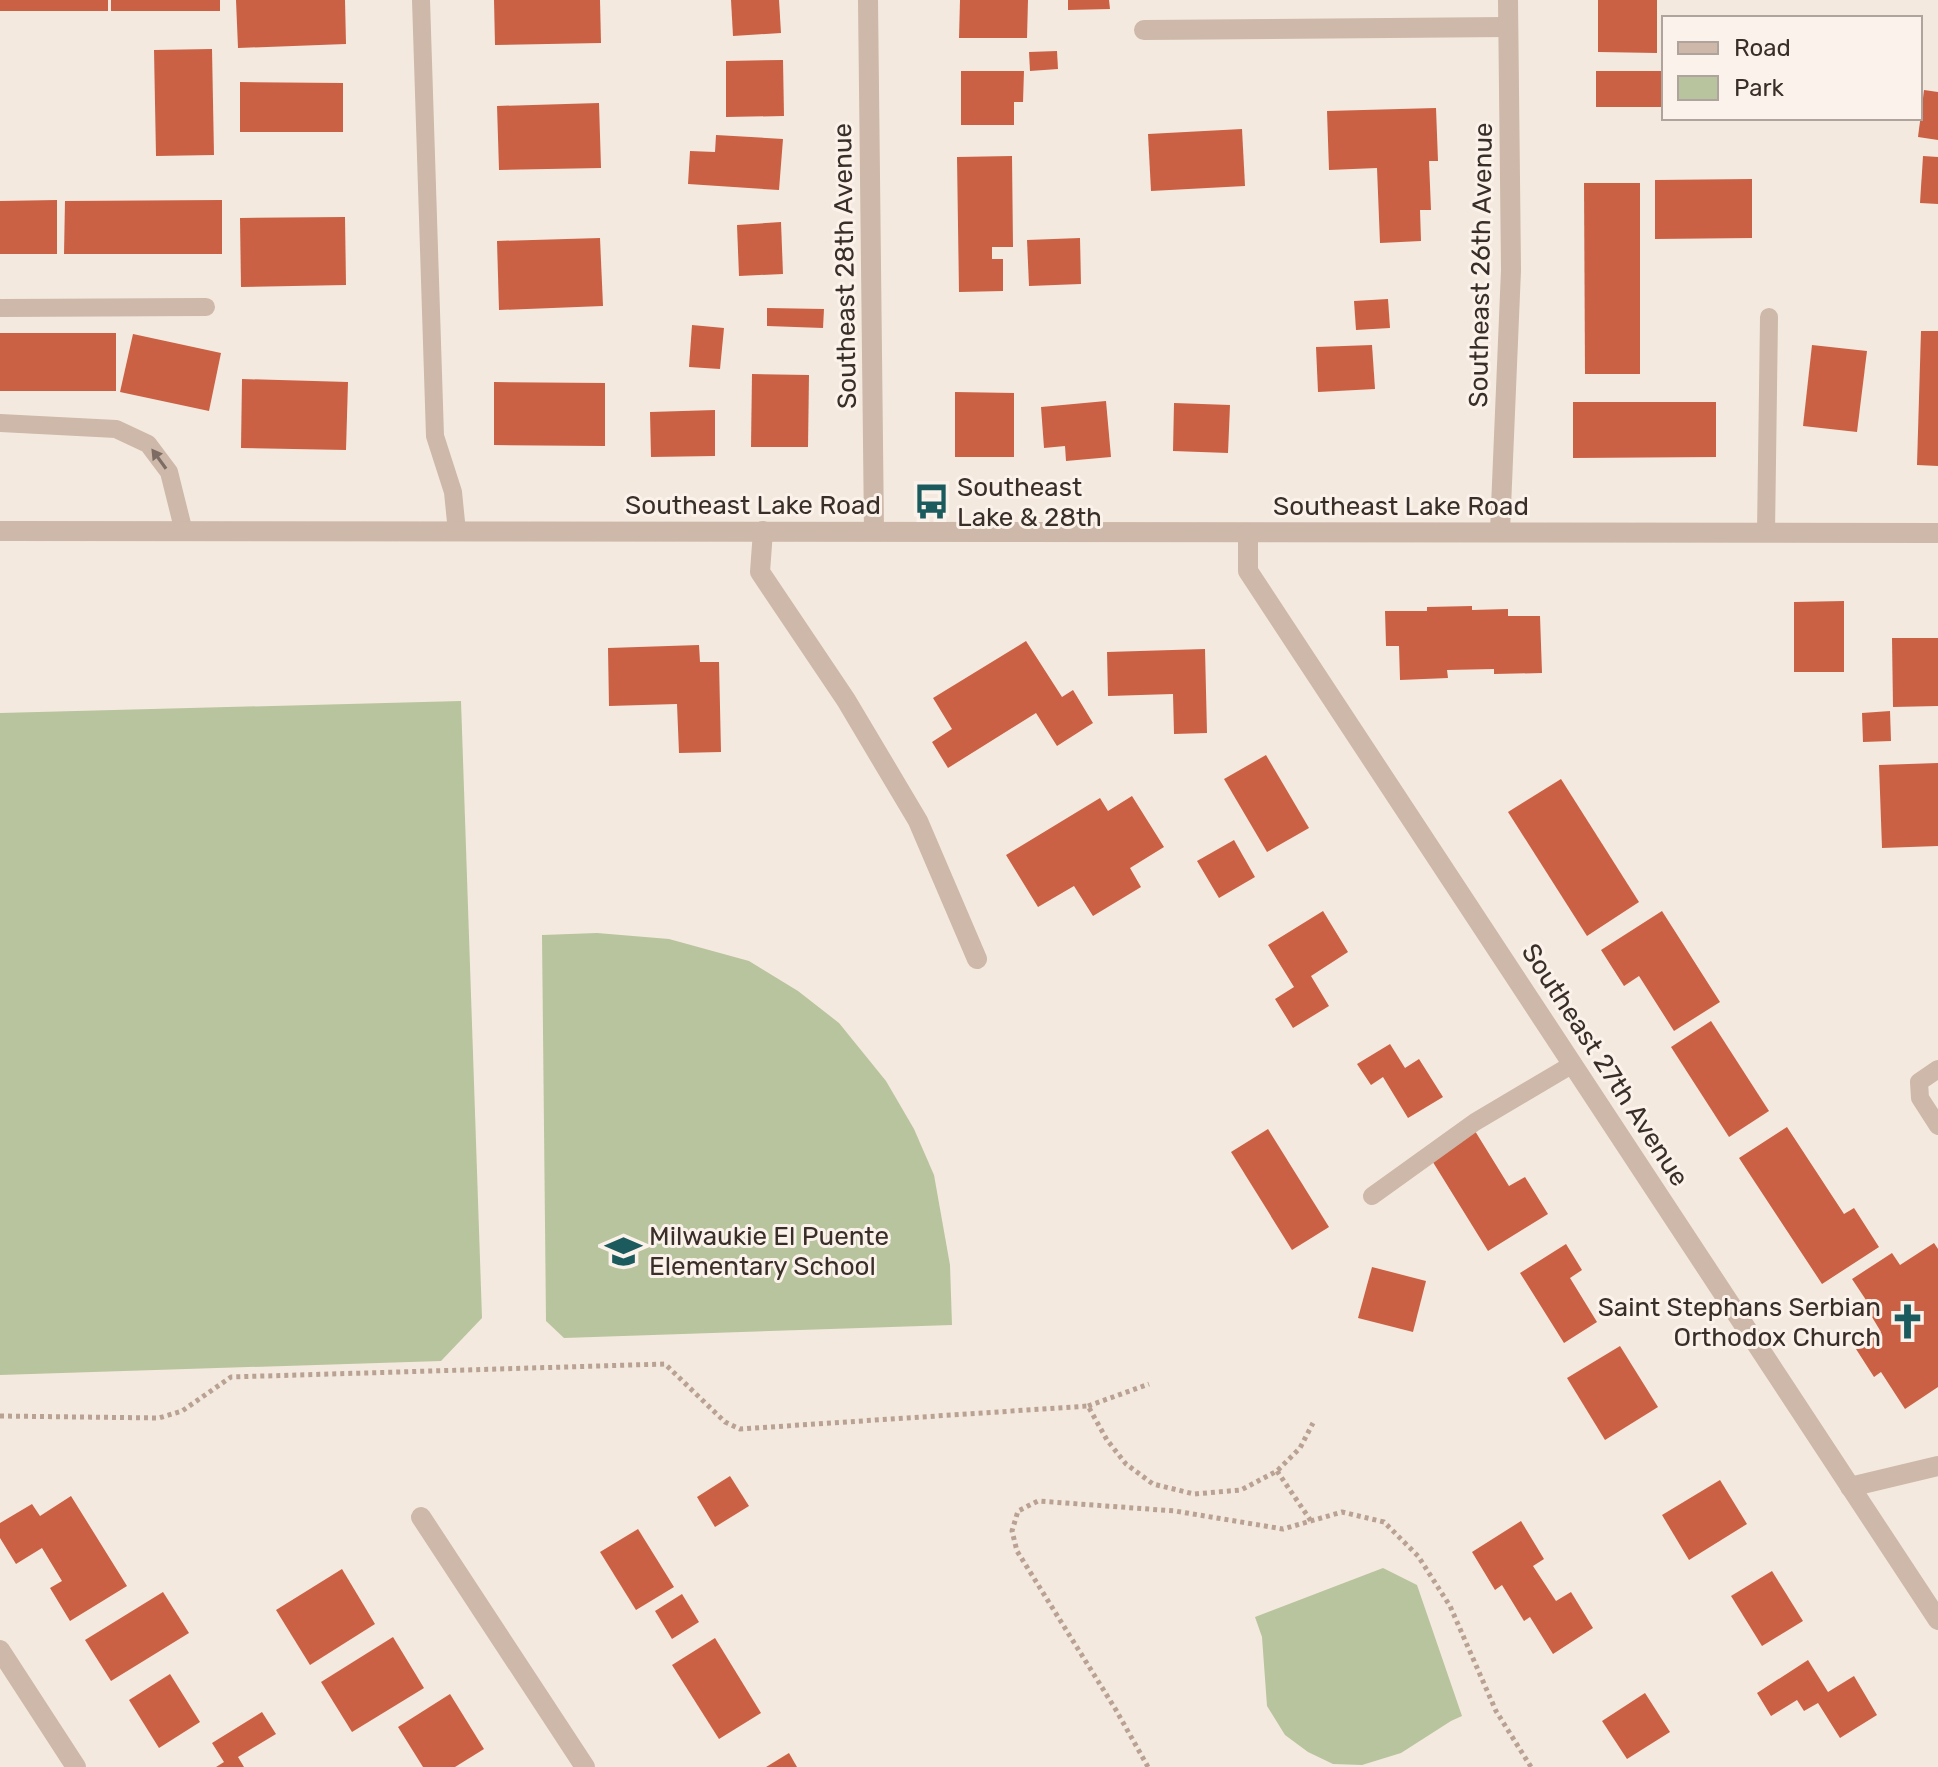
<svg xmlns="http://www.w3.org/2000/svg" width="1938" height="1767" viewBox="0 0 1938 1767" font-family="Rubik,sans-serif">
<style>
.green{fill:#b8c49d}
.building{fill:#cb6144}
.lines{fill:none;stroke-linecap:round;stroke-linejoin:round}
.path{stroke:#b9a293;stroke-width:5;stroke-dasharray:4 4;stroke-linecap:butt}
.service{stroke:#cdb8a9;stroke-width:18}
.minor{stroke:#cdb8a9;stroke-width:20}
.tertiary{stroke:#cdb8a9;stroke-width:20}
.oneway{fill:#7c6c63}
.labels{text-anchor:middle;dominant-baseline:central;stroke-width:6;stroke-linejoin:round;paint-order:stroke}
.street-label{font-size:26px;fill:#3a2e29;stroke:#fbf3eb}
.poi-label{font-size:26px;fill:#3a2e29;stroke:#fbf3eb;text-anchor:start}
</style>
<rect width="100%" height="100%" fill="#f4e9de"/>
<g class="green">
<polygon points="461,701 482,1318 441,1361 0,1375 0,713"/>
<polygon points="597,933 669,939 749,961 798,991 839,1023 886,1081 914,1129 934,1175 950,1265 952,1325 564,1338 546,1321 542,935"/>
<polygon points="1383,1568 1417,1585 1462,1716 1451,1721 1401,1753 1362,1765 1333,1764 1308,1752 1285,1735 1267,1706 1262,1637 1255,1617"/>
</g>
<g class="building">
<rect x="0" y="0" width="108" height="11"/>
<rect x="111" y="0" width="109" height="11"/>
<polygon points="236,0 345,0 346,44 238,48"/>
<polygon points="494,0 600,0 601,43 495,45"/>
<polygon points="731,0 779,0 781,33 733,36"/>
<polygon points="960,0 1028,0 1027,38 959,38"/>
<polygon points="1068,0 1109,0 1110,9 1068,10"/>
<polygon points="1598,0 1657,0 1657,53 1598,52"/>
<polygon points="212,49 214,155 156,156 154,50"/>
<polygon points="1057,51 1058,69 1030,71 1029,52"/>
<polygon points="783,60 784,116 726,117 726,61"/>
<polygon points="961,71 1024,71 1023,102 1014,102 1014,125 961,125"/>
<rect x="1596" y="71" width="68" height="36"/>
<polygon points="240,82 343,83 343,132 240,132"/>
<polygon points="1924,90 1938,92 1938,140 1918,137"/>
<polygon points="599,103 601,168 499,170 497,106"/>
<polygon points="1436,108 1438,161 1429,161 1431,210 1420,210 1421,241 1380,243 1377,168 1329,170 1327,111"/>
<polygon points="1242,129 1245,186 1151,191 1148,134"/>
<polygon points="716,135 783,139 779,190 688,184 690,151 715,152"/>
<polygon points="1012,156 1013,247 992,247 992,259 1003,259 1003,291 959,292 957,157"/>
<polygon points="1923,156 1938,157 1938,204 1920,203"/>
<polygon points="1752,179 1752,238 1655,239 1655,180"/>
<polygon points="1584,183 1640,183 1640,374 1585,374"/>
<polygon points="57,200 57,254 0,254 0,201"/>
<polygon points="222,200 222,254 64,254 65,201"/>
<polygon points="345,217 346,285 241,287 240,218"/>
<polygon points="781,222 783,274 739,276 737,225"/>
<polygon points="600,238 603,306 499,310 497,241"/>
<polygon points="1080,238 1081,284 1029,286 1027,240"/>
<polygon points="1388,299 1390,328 1356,330 1354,301"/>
<polygon points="767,308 824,309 823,328 767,326"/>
<polygon points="692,325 724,328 720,369 689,367"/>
<polygon points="1921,331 1938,331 1938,466 1917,465"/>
<rect x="0" y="333" width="116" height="58"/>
<polygon points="133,334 221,353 209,411 120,392"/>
<polygon points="1372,345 1375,389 1318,392 1316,347"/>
<polygon points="1812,345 1867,351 1857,432 1803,426"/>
<polygon points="752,374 809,375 808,447 751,447"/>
<polygon points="242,379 348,382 346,450 241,448"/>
<polygon points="494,382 605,383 605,446 494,445"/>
<polygon points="955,392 1014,393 1014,457 955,457"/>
<polygon points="1106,401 1111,457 1066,461 1065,446 1044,448 1041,407"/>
<polygon points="1573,402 1716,402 1716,457 1573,458"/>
<polygon points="1174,403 1230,405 1228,453 1173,451"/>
<polygon points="715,410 715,456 651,457 650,412"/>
<polygon points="1844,601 1844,672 1794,672 1794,602"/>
<polygon points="1472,606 1472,610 1508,609 1508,616 1540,616 1542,673 1494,674 1494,669 1447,670 1448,678 1400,680 1399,646 1386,646 1385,611 1427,611 1427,607"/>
<polygon points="1892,638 1938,638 1938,706 1893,707"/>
<polygon points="1026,641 1062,697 1073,690 1093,723 1057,746 1036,713 948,768 932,742 952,729 933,698"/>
<polygon points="699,645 700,662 719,662 721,752 679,753 677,704 609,706 608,648"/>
<polygon points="1205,649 1207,733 1174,734 1173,694 1108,696 1107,652"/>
<polygon points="1890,711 1891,741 1863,742 1862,713"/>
<polygon points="1266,755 1309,828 1267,852 1224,779"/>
<polygon points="1938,763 1938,846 1882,848 1879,765"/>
<polygon points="1561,779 1639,902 1587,936 1508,812"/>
<polygon points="1132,796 1164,847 1130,868 1141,887 1093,916 1074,886 1038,907 1006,855 1100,798 1108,811"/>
<polygon points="1234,840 1255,877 1219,898 1197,861"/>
<polygon points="1323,911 1348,952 1311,976 1329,1006 1293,1028 1275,999 1294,987 1268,945"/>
<polygon points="1662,911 1720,1002 1674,1031 1639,976 1624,986 1601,950"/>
<polygon points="1711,1021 1769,1111 1729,1137 1671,1047"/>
<polygon points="1390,1044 1405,1068 1419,1059 1443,1097 1408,1118 1383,1077 1371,1085 1357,1064"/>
<polygon points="1787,1127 1844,1214 1854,1208 1879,1247 1822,1284 1739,1158"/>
<polygon points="1268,1129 1329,1227 1292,1250 1231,1152"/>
<polygon points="1475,1131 1509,1186 1525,1177 1548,1214 1488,1251 1431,1159"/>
<polygon points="1934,1243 1938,1249 1938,1387 1905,1409 1881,1372 1874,1377 1856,1349 1881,1332 1869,1312 1872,1309 1852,1279 1892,1253 1900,1265"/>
<polygon points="1566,1244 1582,1270 1570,1278 1597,1322 1564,1343 1520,1273"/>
<polygon points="1372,1267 1426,1281 1413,1332 1358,1318"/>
<polygon points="1620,1346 1658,1407 1605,1440 1567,1378"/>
<polygon points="730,1476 749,1506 715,1527 697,1497"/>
<polygon points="1720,1480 1747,1524 1689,1560 1662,1515"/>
<polygon points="71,1496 127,1586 70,1621 50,1588 62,1581 42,1548 16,1564 0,1538 0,1523 32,1504 40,1516"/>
<polygon points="1521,1521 1544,1559 1533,1566 1556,1601 1571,1592 1593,1628 1553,1654 1530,1617 1524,1621 1502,1585 1495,1590 1472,1552"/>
<polygon points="638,1529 674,1587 636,1610 600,1552"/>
<polygon points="342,1569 375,1624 310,1665 276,1610"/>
<polygon points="1772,1571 1803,1621 1762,1646 1731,1596"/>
<polygon points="163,1592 189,1633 111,1681 85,1640"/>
<polygon points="682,1594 699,1622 672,1639 655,1611"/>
<polygon points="393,1637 424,1688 352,1732 321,1682"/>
<polygon points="715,1638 761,1713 719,1739 672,1665"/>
<polygon points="1808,1660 1828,1692 1854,1676 1877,1715 1840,1738 1818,1703 1804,1711 1797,1700 1771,1716 1757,1693"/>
<polygon points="170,1674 200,1722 159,1748 129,1700"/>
<polygon points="1645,1693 1670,1732 1627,1759 1602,1721"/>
<polygon points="450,1694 484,1749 455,1767 423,1767 398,1727"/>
<polygon points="262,1712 276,1734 238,1757 244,1767 216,1767 224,1762 212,1743"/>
<polygon points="789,1753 797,1767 766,1767"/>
</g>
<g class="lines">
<g class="path">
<polyline points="1088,1406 1149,1384"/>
<polyline points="0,1416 159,1418 182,1411 231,1377 665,1364 725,1422 740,1429 1088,1406 1107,1440 1126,1464 1153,1484 1194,1494 1241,1490 1277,1471 1300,1448 1313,1423"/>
<polyline points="1277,1471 1311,1521"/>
<polyline points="1148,1767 1116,1710 1017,1551 1012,1531 1018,1511 1038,1501 1175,1511 1283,1529 1342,1512 1384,1522 1418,1556 1450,1606 1496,1711 1531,1767"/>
</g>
<g class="service">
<polyline points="421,0 435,436 453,492 457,532"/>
<polyline points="0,308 206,307"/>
<polyline points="0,423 116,429 148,444 169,472 184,532"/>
<polyline points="1766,533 1769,317"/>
<polyline points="1938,1069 1919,1082 1920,1098 1938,1126"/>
<polyline points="1372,1196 1475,1122 1573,1064"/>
</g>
<g class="minor">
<polyline points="868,0 874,531"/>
<polyline points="1144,30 1508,27"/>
<polyline points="763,531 760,572 846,700 918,821 977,959"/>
<polyline points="1500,531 1511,270 1508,0"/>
<polyline points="1850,1487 1938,1466"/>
<polyline points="421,1517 585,1767"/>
<polyline points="0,1650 76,1767"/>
</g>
<g class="tertiary">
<polyline points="0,531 1938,533"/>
<polyline points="1248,533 1248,571 1938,1620"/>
</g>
</g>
<defs><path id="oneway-solid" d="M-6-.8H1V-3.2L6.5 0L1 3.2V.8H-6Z" transform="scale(2)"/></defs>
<use class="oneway" href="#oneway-solid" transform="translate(159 459) rotate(-126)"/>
<defs>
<symbol id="bus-bare" viewBox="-9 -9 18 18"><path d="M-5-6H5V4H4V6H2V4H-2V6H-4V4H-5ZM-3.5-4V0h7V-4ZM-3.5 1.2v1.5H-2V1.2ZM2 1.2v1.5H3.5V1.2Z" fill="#1c5b5d" stroke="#fbf3eb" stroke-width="2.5" paint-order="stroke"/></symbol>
<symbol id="school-bare" viewBox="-9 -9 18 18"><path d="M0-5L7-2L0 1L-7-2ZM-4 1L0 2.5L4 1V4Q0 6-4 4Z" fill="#1c5b5d" stroke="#fbf3eb" stroke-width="2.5" paint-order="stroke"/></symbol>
<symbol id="church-bare" viewBox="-9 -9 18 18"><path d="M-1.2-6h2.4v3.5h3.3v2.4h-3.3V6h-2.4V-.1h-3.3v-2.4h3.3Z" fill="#1c5b5d" stroke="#fbf3eb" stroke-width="2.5" paint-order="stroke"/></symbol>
</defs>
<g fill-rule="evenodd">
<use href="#bus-bare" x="906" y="476" width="51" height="51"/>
<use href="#school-bare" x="598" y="1226" width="51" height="51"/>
<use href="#church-bare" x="1882" y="1296" width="51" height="51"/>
</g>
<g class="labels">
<g class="street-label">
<text transform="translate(1481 265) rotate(-89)">Southeast 26th Avenue</text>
<text transform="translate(845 266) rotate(-91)">Southeast 28th Avenue</text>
<text x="753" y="505">Southeast Lake Road</text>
<text x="1401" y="506">Southeast Lake Road</text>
<text transform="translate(1605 1065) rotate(57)">Southeast 27th Avenue</text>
</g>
<g class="poi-label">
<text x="957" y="487">Southeast<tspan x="957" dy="30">Lake &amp; 28th</tspan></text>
<text x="649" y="1236">Milwaukie El Puente<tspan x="649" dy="30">Elementary School</tspan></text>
<text x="1881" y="1307" text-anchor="end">Saint Stephans Serbian<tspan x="1881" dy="30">Orthodox Church</tspan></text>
</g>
</g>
<rect x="1662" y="16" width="260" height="104" fill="#fbf3eb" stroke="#aea49d" stroke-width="2"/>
<rect x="1678" y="42" width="40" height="12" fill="#cdb8a9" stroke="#aea49d" stroke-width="2"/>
<text x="1734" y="56" font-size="24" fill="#3a2e29">Road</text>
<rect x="1678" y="76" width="40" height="24" fill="#b8c49d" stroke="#aea49d" stroke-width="2"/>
<text x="1734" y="96" font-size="24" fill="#3a2e29">Park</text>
</svg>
